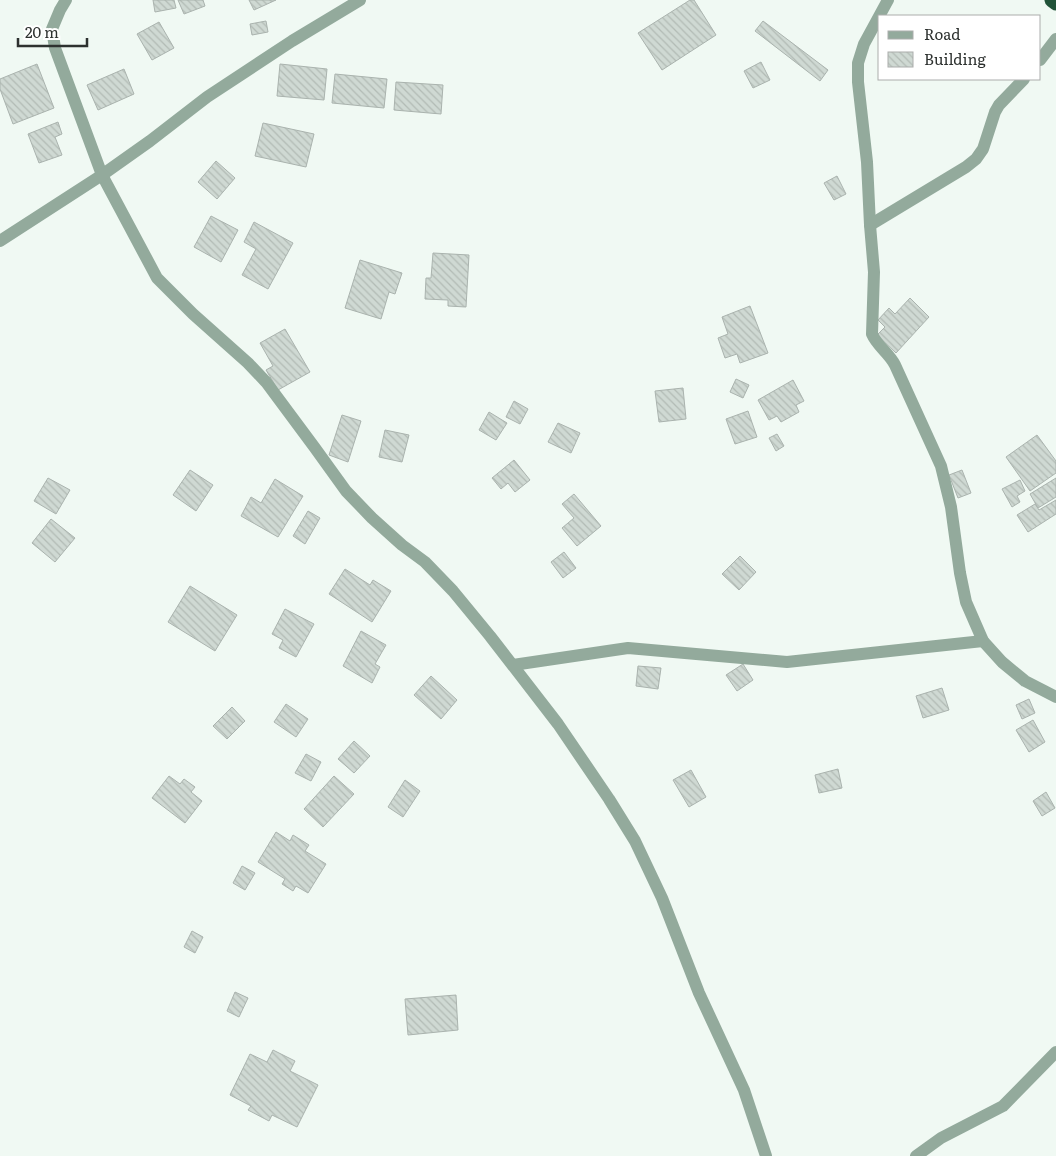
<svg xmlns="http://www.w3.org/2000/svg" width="1056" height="1156" viewBox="0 0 1056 1156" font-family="Literata,serif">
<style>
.building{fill:url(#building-back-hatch);stroke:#aab3ae}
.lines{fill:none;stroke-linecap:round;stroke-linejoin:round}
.street{stroke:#93aa9c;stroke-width:12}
.highway{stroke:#215339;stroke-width:15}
</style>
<defs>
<pattern id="building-back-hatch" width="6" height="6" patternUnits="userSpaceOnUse" patternTransform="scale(1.25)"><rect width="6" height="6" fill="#cfd9d3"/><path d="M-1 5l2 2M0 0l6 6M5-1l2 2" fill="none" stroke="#b2bbb5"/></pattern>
</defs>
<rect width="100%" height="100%" fill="#f0f9f3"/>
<g class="building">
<polygon points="153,0 174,0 176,8 155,12"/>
<polygon points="178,0 203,0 205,6 184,14"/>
<polygon points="249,0 276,0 254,10"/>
<polygon points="690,0 694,0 716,35 662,70 638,33"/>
<polygon points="266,21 268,32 252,35 250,24"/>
<polygon points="763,21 828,70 820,81 755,31"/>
<polygon points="159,22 174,48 152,60 137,34"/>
<polygon points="761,62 770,80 753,88 744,71"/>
<polygon points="37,64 54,108 13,124 0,89 0,79"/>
<polygon points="280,64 327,69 324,100 277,96"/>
<polygon points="124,69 134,94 98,110 87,85"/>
<polygon points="335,74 387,79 384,108 332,103"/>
<polygon points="396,82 443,85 441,114 394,110"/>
<polygon points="58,122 62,134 55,137 62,155 39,163 28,134"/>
<polygon points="263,123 314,134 306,167 255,156"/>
<polygon points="216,161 235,178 217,199 198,182"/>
<polygon points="837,176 846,194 834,200 824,183"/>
<polygon points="211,216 238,230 221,262 194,247"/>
<polygon points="254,222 293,243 268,289 242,275 256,249 244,242"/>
<polygon points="433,253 469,255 466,307 448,306 448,300 425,299 426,278 431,278"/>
<polygon points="360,260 402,273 395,294 389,292 381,319 345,308"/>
<polygon points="910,298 929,317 896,353 877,335 885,327 878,320 889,308 895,314"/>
<polygon points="750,306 768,353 740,363 737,354 725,358 718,338 728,334 722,317"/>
<polygon points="285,329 310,372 278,390 266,370 273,366 260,343"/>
<polygon points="736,379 749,385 743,398 730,392"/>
<polygon points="793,380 804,401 796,405 799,412 781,422 777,416 769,420 758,400"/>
<polygon points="683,388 686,419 659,422 655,391"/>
<polygon points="514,401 528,409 520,424 506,417"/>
<polygon points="748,411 757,437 735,444 726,419"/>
<polygon points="489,412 507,423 496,440 479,430"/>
<polygon points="342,415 361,421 348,462 329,455"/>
<polygon points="558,423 580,433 571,453 548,442"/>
<polygon points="385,430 409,435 402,462 379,457"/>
<polygon points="777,434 784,446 776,451 769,438"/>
<polygon points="1037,435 1056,461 1056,473 1030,491 1006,457"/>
<polygon points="514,460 530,480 515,492 508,483 501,489 492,478"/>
<polygon points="190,470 213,485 196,511 173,495"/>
<polygon points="962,470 971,493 958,498 949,475"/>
<polygon points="48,478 70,490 56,514 34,501"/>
<polygon points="1056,478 1056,497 1038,508 1030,494"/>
<polygon points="275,479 303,496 278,537 241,516 251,497 261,503"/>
<polygon points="1020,480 1025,491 1017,496 1020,502 1012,507 1002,489"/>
<polygon points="574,494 601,526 577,546 562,528 574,518 562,504"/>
<polygon points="1056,500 1056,514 1028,532 1017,515 1035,504 1039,510"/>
<polygon points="308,511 320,518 305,544 293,536"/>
<polygon points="51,519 75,538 55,562 32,543"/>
<polygon points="564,552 576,568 563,578 551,562"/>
<polygon points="740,556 756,572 739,590 722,574"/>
<polygon points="345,569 370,585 373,580 391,591 372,622 329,594"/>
<polygon points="190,586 237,615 215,651 168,622"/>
<polygon points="285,609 314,624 296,657 279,648 283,640 272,634"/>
<polygon points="361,631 386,645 375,664 380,667 372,683 343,666"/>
<polygon points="743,664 753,680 737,691 726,675"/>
<polygon points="638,666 661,668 658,689 636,686"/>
<polygon points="431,676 457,700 441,719 414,695"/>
<polygon points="942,688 949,710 923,718 916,696"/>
<polygon points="1029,699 1035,713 1022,719 1016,705"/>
<polygon points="286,704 308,719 296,737 274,722"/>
<polygon points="232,707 245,721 227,739 213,726"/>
<polygon points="1033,720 1045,742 1029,752 1016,730"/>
<polygon points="354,741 370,756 354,773 338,759"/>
<polygon points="306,754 321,762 311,781 295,773"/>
<polygon points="838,769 842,788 819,793 815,775"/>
<polygon points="691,770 706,797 689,807 673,780"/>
<polygon points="169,776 180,784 184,779 195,787 191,792 202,801 185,823 152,798"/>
<polygon points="334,776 354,794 323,827 304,809"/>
<polygon points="405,780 420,791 403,817 388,807"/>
<polygon points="1046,792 1055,808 1042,816 1033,801"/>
<polygon points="276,832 290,841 293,835 309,845 305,851 326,864 308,893 296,886 293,891 282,884 285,879 258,862"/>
<polygon points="242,866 255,873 245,890 233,883"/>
<polygon points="192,931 203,937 195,953 184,947"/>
<polygon points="235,992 248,998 239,1017 227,1011"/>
<polygon points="456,995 458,1030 408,1035 405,999"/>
<polygon points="273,1050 295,1061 290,1071 318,1085 297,1127 272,1115 269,1121 248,1110 251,1106 230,1095 250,1054 267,1062"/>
</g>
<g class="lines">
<g class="street">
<polyline points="66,0 60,10 52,29 55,48 102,175 157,278 193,314 248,363 266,382 315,448 346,491 372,518 402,545 425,562 453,591 490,636 558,724 609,799 635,841 662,898 699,993 744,1090 766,1156"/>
<path d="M888 0 864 44 858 63V82L867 162 870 225 874 272 872 334C877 346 889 353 895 365L941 466 951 507 960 573 966 602 983 641 1002 662 1025 681 1056 697"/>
<polyline points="1040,60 1056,39"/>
<polyline points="870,225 966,167 976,159 983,149 995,112 999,105 1024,79"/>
<polyline points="0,241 102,175 150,141 207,97 292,41 360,0"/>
<polyline points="513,665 628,648 787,662 983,641"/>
<polyline points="916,1156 941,1138 1003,1106 1056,1052"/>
</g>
<polyline class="highway" points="1052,0 1056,3"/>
</g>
<rect x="878" y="15" width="162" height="65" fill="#ffffff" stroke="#abadac"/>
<rect x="888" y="31" width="25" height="8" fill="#93aa9c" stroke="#abadac"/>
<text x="924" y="40" font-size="15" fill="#2d312f">Road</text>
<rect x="888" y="52" width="25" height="15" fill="url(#building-back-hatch)" stroke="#abadac"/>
<text x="924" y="65" font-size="15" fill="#2d312f">Building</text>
<path d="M18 38v8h69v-8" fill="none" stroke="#2d312f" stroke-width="2.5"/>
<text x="25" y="38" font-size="15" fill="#2d312f" stroke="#ffffff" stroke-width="4" paint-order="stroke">20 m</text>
</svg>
